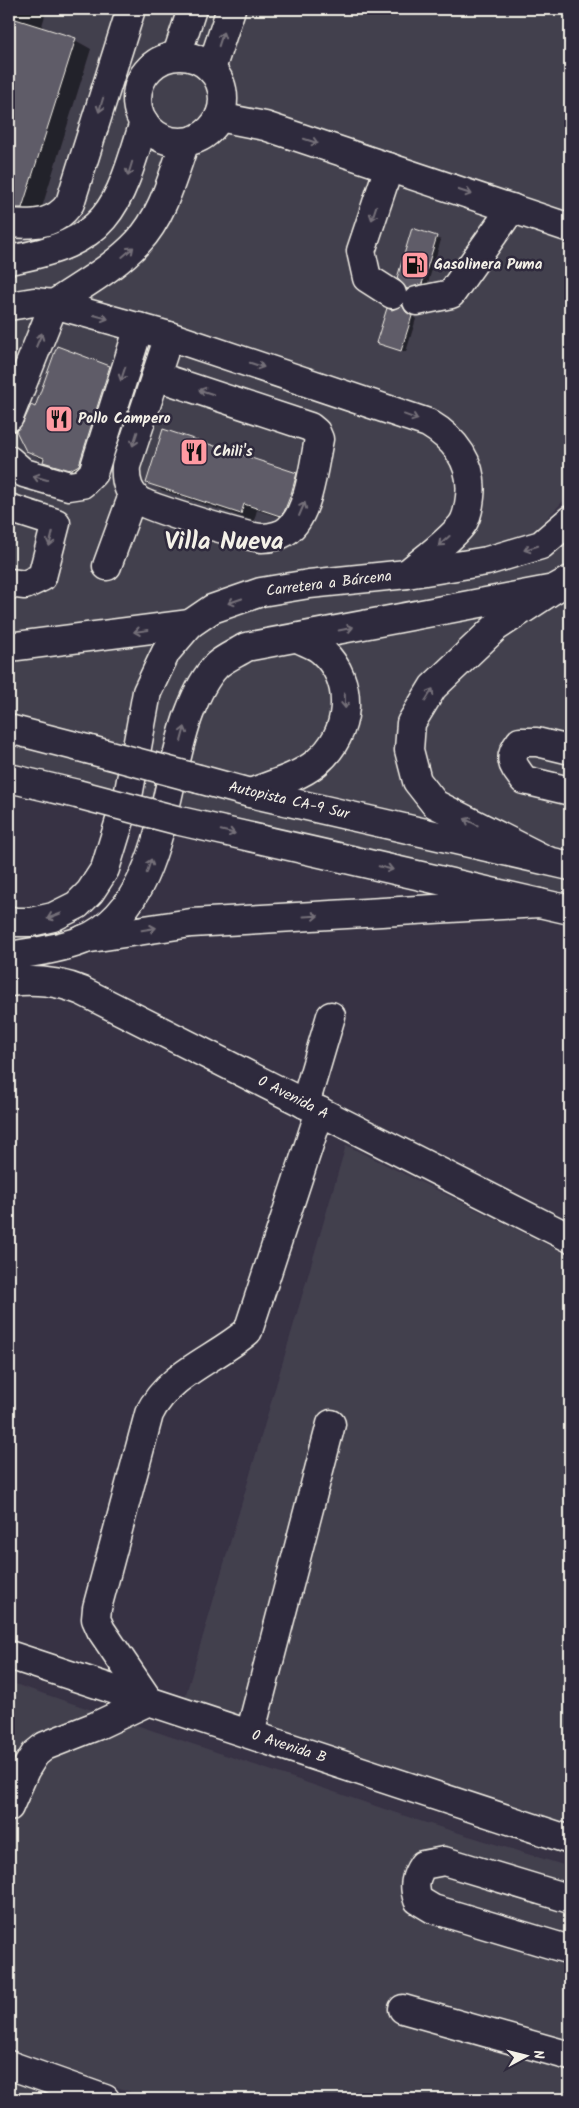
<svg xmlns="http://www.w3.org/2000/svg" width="579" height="2108" viewBox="0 0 579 2108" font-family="Kalam,sans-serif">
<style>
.built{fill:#433f4e}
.shadow{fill:#0007}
.building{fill:#5f5c67;stroke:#f4f1e8}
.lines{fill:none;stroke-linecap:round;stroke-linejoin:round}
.minor-casing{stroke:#f4f1e8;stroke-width:31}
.major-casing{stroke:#f4f1e8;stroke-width:31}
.highway-casing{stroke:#f4f1e8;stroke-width:31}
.minor{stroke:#2f2a3d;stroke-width:28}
.major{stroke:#2f2a3d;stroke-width:28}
.highway{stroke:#2f2a3d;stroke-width:28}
.highway-bridge-casing{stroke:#f4f1e8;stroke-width:31;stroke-linecap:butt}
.highway-bridge{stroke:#2f2a3d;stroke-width:28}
.oneway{stroke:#747079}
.labels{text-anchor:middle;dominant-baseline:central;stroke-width:5;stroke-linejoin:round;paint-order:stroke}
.poi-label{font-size:15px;font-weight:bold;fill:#f4f1e8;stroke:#2f2a3d;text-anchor:start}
.street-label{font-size:15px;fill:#f4f1e8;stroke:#2f2a3d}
.town-label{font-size:25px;font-weight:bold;fill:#f4f1e8;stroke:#2f2a3d}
</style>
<rect width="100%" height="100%" fill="#373244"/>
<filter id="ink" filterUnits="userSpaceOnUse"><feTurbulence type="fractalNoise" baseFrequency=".02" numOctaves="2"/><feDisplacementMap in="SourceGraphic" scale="10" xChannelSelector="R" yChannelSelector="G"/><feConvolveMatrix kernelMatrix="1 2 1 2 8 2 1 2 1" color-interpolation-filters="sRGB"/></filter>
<g filter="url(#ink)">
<g class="built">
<polygon points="9,9 570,9 570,494 528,538 570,551 570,898 254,825 129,791 9,763"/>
<polygon points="346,1145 570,1256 570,1826 184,1701"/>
<polygon points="9,1682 420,1821 570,1867 570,2099 150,2099 9,2048"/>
<polygon points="9,2078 70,2099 9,2099"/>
</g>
<g class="shadow">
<polygon points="9,9 47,9 41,29 75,40 91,49 39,217 9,211"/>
<polygon points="413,230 441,240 427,286 412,291 407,288"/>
<polygon points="402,307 416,319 406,352 378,342 392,311"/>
<polygon points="58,348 110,367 123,375 84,477 58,469 27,451 35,409"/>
<polygon points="296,474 309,482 294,522 257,510 254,521 161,490 148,482"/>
</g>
<g class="building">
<polygon points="9,17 76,38 22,208 9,208"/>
<polygon points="412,228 437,236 422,284 407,289 397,278"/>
<polygon points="402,305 406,312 412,316 401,351 376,343 387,308 392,310"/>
<polygon points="57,346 110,366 79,465 70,470 43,462 44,458 26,451 16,431 23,423 31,405 35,407"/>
<polygon points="163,429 297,473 291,494 284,512 280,516 244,504 241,514 146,483"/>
</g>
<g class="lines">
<defs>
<g id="minor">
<polyline points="177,55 192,9"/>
<circle cx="180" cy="99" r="43"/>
<polyline points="211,69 231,9"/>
<polyline points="219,117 265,126 570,228"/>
<polyline points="389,167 361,251 367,278 392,294"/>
<path d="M9 223C33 225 55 225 70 203L131 9"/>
<path d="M9 260C108 242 117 212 144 122"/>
<polyline points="417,301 451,294 512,208"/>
<path d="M9 306 34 302 54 304C82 285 115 267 138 242 163 216 173 175 185 142"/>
<path d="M156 376 310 427 316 432 319 439C314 463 309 512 290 528 284 535 271 538 262 538 250 538 148 508 138 500 128 492 125 479 126 466L169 336"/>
<path d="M9 417 54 304 169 336 428 423C455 439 474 464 470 497 469 506 467 519 461 526 447 543 423 560 407 574"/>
<polyline points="9,460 24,473 69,486 82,484 93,473 139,327"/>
<polyline points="9,508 56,523 42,577 25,585 9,583"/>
<polyline points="107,566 133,495"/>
<path d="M570 750 537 742H520C507 759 512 764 524 780L570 791"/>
<path d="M9 982C35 979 57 981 82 991L570 1238"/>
<polyline points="305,1104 331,1016"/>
<polyline points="9,1655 570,1840"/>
<polyline points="250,1734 331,1424"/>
<path d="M9 1807 25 1770 35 1754 45 1746 96 1726 149 1701 101 1630 96 1619 97 1608 149 1414C169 1373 216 1359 248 1331L320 1111"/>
<path d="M570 1899 444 1861 423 1865C415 1877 413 1886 418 1900L433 1909 570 1950"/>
<polyline points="403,2009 570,2056"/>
<polyline points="9,2065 105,2099"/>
</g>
<g id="major">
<polyline points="9,922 31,922 53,917 77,905 90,892 105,869 129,791 147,692 166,652 190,624 212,609 261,592 309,584 407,574 487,561 541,545 570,520"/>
<path d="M9 956C33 952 60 949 83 940 164 906 162 787 189 714 195 698 204 678 217 665 225 658 237 653 246 647L554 589 570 580"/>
</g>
<g id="highway">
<polyline points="9,647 190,624"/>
<polyline points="9,729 87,749"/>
<polyline points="9,778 77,794"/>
<polyline points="199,779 250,793 570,866"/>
<path d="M250 793C271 785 299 777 316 763 351 734 356 682 322 651 316 645 305 642 298 638"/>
<polyline points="180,821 570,910"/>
<polyline points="546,860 435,804 417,781 409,750 411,723 433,687 496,627 554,589"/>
<polyline points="9,920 11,921"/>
<polyline points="84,939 191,923 539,903"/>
</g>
</defs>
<use href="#minor" class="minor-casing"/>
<use href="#major" class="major-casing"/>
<use href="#highway" class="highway-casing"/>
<use href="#minor" class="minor"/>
<use href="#major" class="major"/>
<use href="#highway" class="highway"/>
<defs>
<g id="highway-bridge">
<polyline points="87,749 199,779"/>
<polyline points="77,794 180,821"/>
</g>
</defs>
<use href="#highway-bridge" class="highway-bridge-casing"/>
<use href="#highway-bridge" class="highway-bridge"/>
</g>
<defs><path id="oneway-shaft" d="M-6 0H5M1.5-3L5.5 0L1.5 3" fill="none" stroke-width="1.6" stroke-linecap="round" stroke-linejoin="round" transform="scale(1.25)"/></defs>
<g class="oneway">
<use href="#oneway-shaft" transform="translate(221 39) rotate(-72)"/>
<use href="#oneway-shaft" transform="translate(101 105) rotate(107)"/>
<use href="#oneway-shaft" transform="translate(311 141) rotate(18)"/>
<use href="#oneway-shaft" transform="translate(130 169) rotate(107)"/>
<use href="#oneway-shaft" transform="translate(465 192) rotate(18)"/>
<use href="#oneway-shaft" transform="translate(374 213) rotate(108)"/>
<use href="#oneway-shaft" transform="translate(128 252) rotate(-41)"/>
<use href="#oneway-shaft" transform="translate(101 317) rotate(15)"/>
<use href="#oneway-shaft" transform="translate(39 340) rotate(-67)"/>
<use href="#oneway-shaft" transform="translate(257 365) rotate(18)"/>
<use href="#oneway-shaft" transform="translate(123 374) rotate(108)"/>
<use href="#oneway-shaft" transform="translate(206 392) rotate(-162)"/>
<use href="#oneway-shaft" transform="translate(411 417) rotate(20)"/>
<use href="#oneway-shaft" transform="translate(135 439) rotate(108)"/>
<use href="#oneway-shaft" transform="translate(40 478) rotate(-164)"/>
<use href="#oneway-shaft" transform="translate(302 509) rotate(-67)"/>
<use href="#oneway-shaft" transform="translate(51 539) rotate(104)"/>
<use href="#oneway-shaft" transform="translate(444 541) rotate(138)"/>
<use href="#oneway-shaft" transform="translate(531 548) rotate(163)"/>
<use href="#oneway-shaft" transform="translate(235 601) rotate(161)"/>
<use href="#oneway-shaft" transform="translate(346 629) rotate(-11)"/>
<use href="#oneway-shaft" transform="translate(141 631) rotate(172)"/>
<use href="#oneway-shaft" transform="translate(429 695) rotate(-58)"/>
<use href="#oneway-shaft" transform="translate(345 701) rotate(88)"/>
<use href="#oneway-shaft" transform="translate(183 734) rotate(-75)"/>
<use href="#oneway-shaft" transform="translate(471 822) rotate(-153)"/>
<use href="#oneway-shaft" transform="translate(228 832) rotate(13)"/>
<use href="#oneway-shaft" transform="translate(149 866) rotate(-72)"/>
<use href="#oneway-shaft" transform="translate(386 868) rotate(13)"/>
<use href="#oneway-shaft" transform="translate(54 916) rotate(159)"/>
<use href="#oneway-shaft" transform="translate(311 916) rotate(-3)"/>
<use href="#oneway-shaft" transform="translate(149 929) rotate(-9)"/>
</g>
</g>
<defs>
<symbol id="fuel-square" viewBox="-11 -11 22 22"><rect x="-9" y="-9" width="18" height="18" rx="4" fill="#ff9aa2" stroke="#2f2a3d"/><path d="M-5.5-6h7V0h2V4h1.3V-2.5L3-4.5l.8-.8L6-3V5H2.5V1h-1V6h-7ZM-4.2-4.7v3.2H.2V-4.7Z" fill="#111"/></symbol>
<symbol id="restaurant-square" viewBox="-11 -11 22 22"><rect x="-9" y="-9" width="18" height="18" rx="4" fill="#ff9aa2" stroke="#2f2a3d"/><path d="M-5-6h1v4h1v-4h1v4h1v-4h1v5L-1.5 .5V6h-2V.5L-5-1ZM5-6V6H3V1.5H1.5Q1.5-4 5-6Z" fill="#111"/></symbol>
</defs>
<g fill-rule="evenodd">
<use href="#fuel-square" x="399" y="249" width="32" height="32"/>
<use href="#restaurant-square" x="43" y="403" width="32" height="32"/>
<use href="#restaurant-square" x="178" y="436" width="32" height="32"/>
</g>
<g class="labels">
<g class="poi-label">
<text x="434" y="265">Gasolinera Puma</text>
<text x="78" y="419">Pollo Campero</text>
<text x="213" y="452">Chili's</text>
</g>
<g class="street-label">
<text transform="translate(329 584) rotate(-7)">Carretera a Bárcena</text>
<text transform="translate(289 801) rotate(13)">Autopista CA-9 Sur</text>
<text transform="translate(293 1098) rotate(27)">0 Avenida A</text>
<text transform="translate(289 1747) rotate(18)">0 Avenida B</text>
</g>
<g class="town-label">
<text x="224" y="542">Villa Nueva</text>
</g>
</g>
<rect width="579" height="2108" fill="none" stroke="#2f2a3d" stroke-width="30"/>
<rect x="15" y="15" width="549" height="2078" fill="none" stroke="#f4f1e8" stroke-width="2" filter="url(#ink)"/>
<g transform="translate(526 2056) rotate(83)" stroke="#2f2a3d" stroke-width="4" paint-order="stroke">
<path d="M0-4L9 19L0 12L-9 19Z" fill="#f4f1e8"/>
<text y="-8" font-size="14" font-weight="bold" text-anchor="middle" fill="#f4f1e8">N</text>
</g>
</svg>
